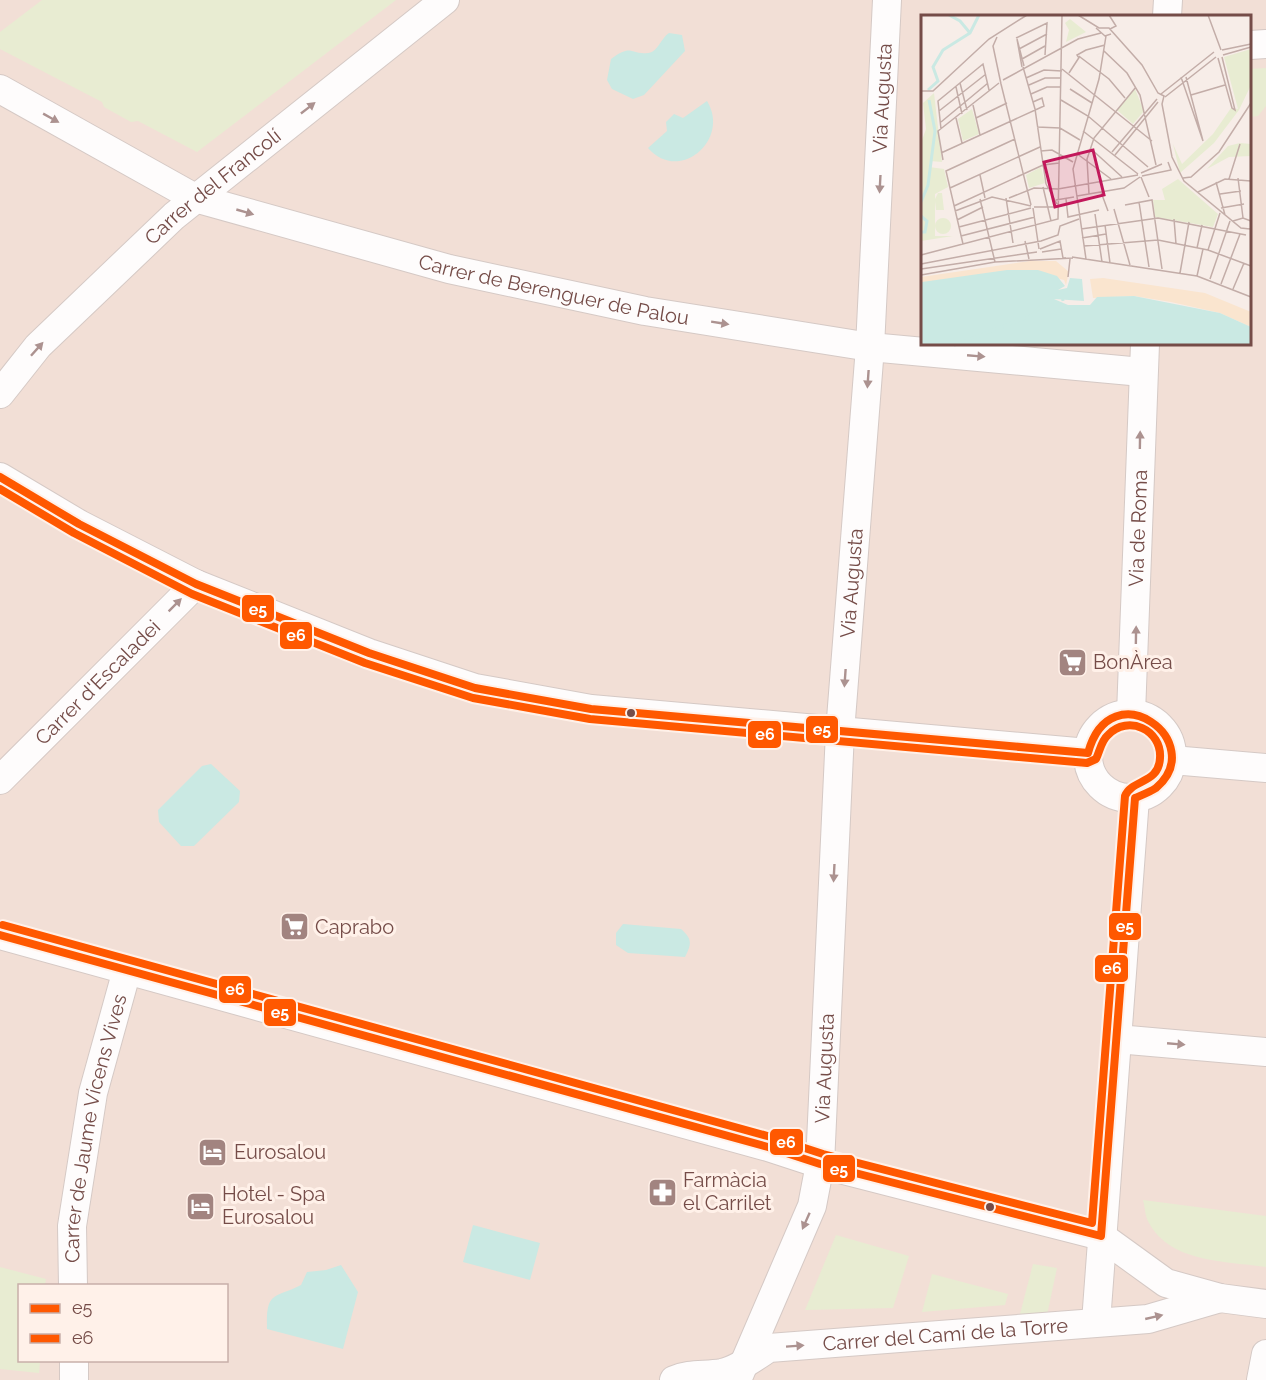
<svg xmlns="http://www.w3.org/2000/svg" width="1266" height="1380" viewBox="0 0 1266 1380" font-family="Raleway,sans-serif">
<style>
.residential{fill:#f2dfd6;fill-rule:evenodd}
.green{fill:#e8ecd2}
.water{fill:#cae9e3}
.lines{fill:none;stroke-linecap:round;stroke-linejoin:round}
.street-casing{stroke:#d5c9c5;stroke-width:30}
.street{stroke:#fefcfc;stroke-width:28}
.bus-1-casing{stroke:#fff1e9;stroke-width:12}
.bus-2-casing{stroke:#fff1e9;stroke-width:12}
.bus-1{stroke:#ff5800;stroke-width:8}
.bus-2{stroke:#ff5800;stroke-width:8}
.oneway{fill:#ac9290}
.bus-dot{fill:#754c48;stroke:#fff1e9;stroke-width:2}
.labels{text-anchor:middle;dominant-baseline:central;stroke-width:6;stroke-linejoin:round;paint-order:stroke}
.street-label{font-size:20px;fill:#754c48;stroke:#fff1e9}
.poi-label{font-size:20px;fill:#754c48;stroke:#fff1e9;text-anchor:start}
.inset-river{fill:none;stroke:#cae9e3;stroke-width:3}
.inset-road{fill:none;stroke:#c3ada8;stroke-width:1.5}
.view{fill:#c2185b;fill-opacity:0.15;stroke:#c2185b;stroke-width:3}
.inset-edge{fill:none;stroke:#754c48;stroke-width:3}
.line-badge{stroke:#fff1e9;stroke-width:2}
.badge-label{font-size:16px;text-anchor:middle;font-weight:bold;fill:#fff}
</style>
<rect width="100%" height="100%" fill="#f7ede8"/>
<path class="residential" d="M0 0H1266V1380H0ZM922 16H1250V344H922ZM20 1286H226V1360H20Z"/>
<g class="green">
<polygon points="42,0 396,0 197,152 138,121 131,122 104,107 102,102 0,49 0,32"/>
<polygon points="1266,68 1266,106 1258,116 1250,117 1250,69"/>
<path d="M1143 1200 1266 1216V1267C1226 1261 1171 1263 1149 1223 1145 1217 1145 1207 1143 1200Z"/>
<polygon points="836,1235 909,1256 893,1308 805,1310"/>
<polygon points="1033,1264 1057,1268 1047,1315 1020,1314"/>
<polygon points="0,1267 46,1279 45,1285 20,1286 20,1360 40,1361 39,1373 0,1369"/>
<polygon points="932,1274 1008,1294 1005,1305 922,1312"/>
</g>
<g class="water">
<path d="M669 33 682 35 685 51 644 95 633 99 612 89 607 80 611 59C633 43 629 55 648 53 657 53 662 37 669 33Z"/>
<path d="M707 101C731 140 679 184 648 148L667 131 666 122 674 114 683 118Z"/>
<polygon points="211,764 240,791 239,802 194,846 181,846 159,822 158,810 202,766"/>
<path d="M623 924 681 929C692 939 692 943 685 957L628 953 616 945V933Z"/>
<polygon points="473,1225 540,1243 530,1280 463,1262"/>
<path d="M341 1265 358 1292 343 1349 267 1329C266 1291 273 1299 301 1285L307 1272 326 1270Z"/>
</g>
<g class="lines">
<defs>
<g id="street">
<polyline points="1167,16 1168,0"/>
<polyline points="1250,45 1266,44"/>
<path id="s1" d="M0 89 195 198 449 269 645 311 870 347 1142 372"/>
<path id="s2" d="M0 394 38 346 174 216 445 0"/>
<polyline points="0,477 79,524 196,584 369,653 475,688 591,709 1088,753"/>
<path id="s3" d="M1131 714 1145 344"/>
<circle cx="1130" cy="756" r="42"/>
<polyline points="1172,760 1266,768"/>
<path id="s4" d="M0 780 196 584"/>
<polyline points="0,935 768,1147 820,1164 1101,1236 1166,1283 1220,1298 1266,1304"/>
<polyline points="1117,1039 1266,1052"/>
<path id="s5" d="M73 1286 72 1226 93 1093 127 970"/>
<polyline points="1096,1322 1135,798"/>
<polyline points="74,1360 74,1380"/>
<path id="s6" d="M674 1380C690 1373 705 1376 722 1373 739 1369 755 1357 769 1348L1148 1319 1220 1298"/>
<path id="s7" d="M737 1380 812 1206 820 1164 840 732 870 347 887 0"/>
<polyline points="1261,1380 1266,1354"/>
</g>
</defs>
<use href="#street" class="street-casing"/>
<use href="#street" class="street"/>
<defs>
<path id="bus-1" d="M0 477 79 524 196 584 369 653 475 688 591 709 1088 753C1111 669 1210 742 1156 788 1150 792 1142 795 1135 798L1101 1236 820 1164 768 1147 0 935"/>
<path id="bus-2" d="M0 489 74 533 192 594 365 663 473 698 590 719 1087 763 1096 759C1100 751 1101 741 1108 735 1128 714 1162 730 1160 758 1159 784 1132 779 1125 796L1092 1223 823 1154 771 1137 3 925"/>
</defs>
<use href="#bus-1" class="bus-1-casing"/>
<use href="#bus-2" class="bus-2-casing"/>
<use href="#bus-1" class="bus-1"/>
<use href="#bus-2" class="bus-2"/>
</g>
<defs><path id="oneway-solid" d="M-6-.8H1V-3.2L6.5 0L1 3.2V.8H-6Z" transform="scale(1.5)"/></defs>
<g class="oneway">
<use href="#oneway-solid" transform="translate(308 108) rotate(-38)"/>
<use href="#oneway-solid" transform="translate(51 118) rotate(29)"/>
<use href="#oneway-solid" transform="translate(880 184) rotate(93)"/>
<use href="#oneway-solid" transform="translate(245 212) rotate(16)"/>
<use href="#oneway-solid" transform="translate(720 323) rotate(9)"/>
<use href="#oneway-solid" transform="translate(37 349) rotate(-48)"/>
<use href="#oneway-solid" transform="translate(976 356) rotate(5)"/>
<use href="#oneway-solid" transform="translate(868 379) rotate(94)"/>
<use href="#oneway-solid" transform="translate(1140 440) rotate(-89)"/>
<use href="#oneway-solid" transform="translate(175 605) rotate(-45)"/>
<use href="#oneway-solid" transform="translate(1136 635) rotate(-89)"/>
<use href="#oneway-solid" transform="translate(845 678) rotate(94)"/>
<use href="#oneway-solid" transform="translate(834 873) rotate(93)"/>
<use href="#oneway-solid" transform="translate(1176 1044) rotate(5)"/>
<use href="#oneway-solid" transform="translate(806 1221) rotate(114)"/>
<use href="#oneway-solid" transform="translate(1154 1317) rotate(-13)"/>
<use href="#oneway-solid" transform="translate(795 1346) rotate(-4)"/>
</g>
<defs>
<symbol id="supermarket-square" viewBox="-11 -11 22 22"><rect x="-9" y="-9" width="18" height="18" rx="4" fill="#a28480" stroke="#fff1e9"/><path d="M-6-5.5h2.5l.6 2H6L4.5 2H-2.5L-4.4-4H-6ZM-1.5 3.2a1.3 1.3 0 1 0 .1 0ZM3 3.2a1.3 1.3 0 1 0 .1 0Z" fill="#fff"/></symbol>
<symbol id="hotel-square" viewBox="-11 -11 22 22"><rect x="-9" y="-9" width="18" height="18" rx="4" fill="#a28480" stroke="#fff1e9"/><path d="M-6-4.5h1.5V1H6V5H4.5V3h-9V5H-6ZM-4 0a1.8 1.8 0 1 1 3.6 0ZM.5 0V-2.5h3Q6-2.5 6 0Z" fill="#fff"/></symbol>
<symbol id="pharmacy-square" viewBox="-11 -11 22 22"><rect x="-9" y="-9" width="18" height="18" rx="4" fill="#a28480" stroke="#fff1e9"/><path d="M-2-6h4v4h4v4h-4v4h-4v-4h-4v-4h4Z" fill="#fff"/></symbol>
</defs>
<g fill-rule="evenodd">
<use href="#supermarket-square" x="1056" y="646" width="33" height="33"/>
<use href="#supermarket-square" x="278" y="910" width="33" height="33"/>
<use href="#hotel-square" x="196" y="1136" width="33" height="33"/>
<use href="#pharmacy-square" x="646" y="1176" width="33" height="33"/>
<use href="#hotel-square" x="184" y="1190" width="33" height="33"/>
</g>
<g class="bus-dot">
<circle cx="631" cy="713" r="5"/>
<circle cx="990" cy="1207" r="5"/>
</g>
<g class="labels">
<g class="street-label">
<text stroke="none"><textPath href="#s7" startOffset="1300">Via Augusta</textPath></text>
<text stroke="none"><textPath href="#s2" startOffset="298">Carrer del Francolí</textPath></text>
<text stroke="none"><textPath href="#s1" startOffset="594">Carrer de Berenguer de Palou</textPath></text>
<text stroke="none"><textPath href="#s3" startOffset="186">Via de Roma</textPath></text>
<text stroke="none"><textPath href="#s7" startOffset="814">Via Augusta</textPath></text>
<text stroke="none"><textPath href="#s4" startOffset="138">Carrer d'Escaladei</textPath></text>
<text stroke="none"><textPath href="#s7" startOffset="328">Via Augusta</textPath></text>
<text stroke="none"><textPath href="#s5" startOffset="160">Carrer de Jaume Vicens Vives</textPath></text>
<text stroke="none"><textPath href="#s6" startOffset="279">Carrer del Camí de la Torre</textPath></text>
</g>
<g class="poi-label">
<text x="1093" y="662">BonÀrea</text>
<text x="315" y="927">Caprabo</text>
<text x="234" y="1152">Eurosalou</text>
<text x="683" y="1180">Farmàcia<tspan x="683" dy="23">el Carrilet</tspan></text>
<text x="222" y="1194">Hotel - Spa<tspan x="222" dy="23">Eurosalou</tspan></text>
</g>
</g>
<g transform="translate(921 15)">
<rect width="330" height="330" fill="#f7ede8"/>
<path d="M149 4 165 17 145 27 148 15 144 8ZM330 34V70L318 95 293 128 259 158 252 129 261 149 292 119 310 93 317 94 303 42ZM214 74 223 96 212 109 196 95ZM13 78 21 147 9 146 8 152 23 154 27 172 14 179V184L17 178H21L23 195H15L14 186V221H32L0 226V128L5 114 2 88ZM51 94 58 119 42 126 37 104ZM319 128 330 129V141L308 142 286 154 307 131ZM120 152 124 168 108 173 105 160ZM257 164 297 199 292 212 234 202 232 185H244L241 174ZM14 211a8 8 0 1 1 16 0a8 8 0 1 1-16 0Z" fill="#e8ecd2"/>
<path d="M109 246H135L148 257 145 270 143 265 102 255 0 268V262ZM182 263 284 278 330 297V312L299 298 250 287 213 281 172 283 169 264Z" fill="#fae5cf"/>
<path d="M86 255H117L136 261 144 271 137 275 146 273 149 263 161 264 163 286 133 284 147 290H169L176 282 213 281 299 298 330 312V330H0V264L1 267Z" fill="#cae9e3"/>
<path class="inset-river" d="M28 0 39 6 49 18M7 75 17 66 12 52 22 35 49 18 58 0M0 187 7 170 14 116 8 85M0 201 6 206 4 217H0M33 330 110 301 131 280H141L142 286"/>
<path class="inset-road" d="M157 0 178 13H188L221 50 237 78 243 81 241 89 251 142 263 166 320 213 329 214M188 0 195 11 189 14M287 0 300 35M175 13 184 21 190 19M76 22 72 31 80 69M95 23 126 8 124 40M98 34 126 19M301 35 330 29M183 36 206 58 219 80 235 150M302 40 330 32M159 42 188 64 204 83M158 43 156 40 165 35 184 30M297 43 311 93 314 95 301 42M101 44 124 31M101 52 96 24 103 51M102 52 114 94 125 169M141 54 231 126M148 58 159 41M260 62 282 126 265 62M105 63 123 55 141 56M82 65 157 24 180 18M39 68 46 95M80 69 110 190M108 70 124 63H140M35 72 41 99M149 74 171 88M0 76H12L68 24 106 0M110 79 126 72H140M240 79 293 37M270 80 304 70M244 82 295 42M140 85 167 101 227 152M52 90 59 120M18 96 65 59M35 103 41 128M55 103 86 88M20 107 67 68M116 112 139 113 159 125M20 114 17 86 62 49 68 75M162 116 217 159M169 133 201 162M120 136 131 135 152 147M191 137 236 84M20 138 123 91 121 83 112 87M155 138 190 164M194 140 237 87M22 145 17 116 78 68M220 158 241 149M59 160 64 183M221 161 250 155 247 147M220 162 228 182M262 163 270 162 298 137 330 88M317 163 322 203M308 164 319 129M295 167 304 200M125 169 136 189M122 172 130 206M29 173 119 132M180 177 187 196M277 177 304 164 330 166M168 179 166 144 173 123 215 72M299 179 320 176M156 181 203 173 219 162M85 183 92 228M88 183 113 173 137 174 217 160M59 184 74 247M145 184 147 202 178 195M135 185 153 182M218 187 228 252M204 190 231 185 241 254M33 191 122 150 138 148M113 192H136M112 193 118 234M300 193 323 189M193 194 209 250M34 196 71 182 110 191M174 199 181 247M253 204 255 229M36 205 62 192M312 206 322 203 330 206M184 210 189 248M38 212 110 193M160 214 237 203 325 220M40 221 114 202M161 223 185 219M104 226 108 244M42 229 25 156 94 124M163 231 237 225 287 235 330 251M276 233 281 210M119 234 139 226 142 243H145M287 235 299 198M121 237 140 234M0 240 137 204 141 0M151 242 276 261 330 282M165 244 152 154 178 64 185 21M0 249 120 226 137 220 139 211 158 204M0 254 116 237M259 258 268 207M0 260 74 247 152 243M276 261 282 234M147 262 149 244M289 264 309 206M300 269 319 219M312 274 323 248"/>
<path class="view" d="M172 135 183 180 134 192 123 147Z"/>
<rect width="330" height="330" class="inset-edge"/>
</g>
<g class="line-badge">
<rect x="241" y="594" width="34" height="29" rx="6" fill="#ff5800"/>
<rect x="279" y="621" width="34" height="29" rx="6" fill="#ff5800"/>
<rect x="805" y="715" width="34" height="29" rx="6" fill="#ff5800"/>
<rect x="747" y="720" width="35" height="29" rx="6" fill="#ff5800"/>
<rect x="1108" y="912" width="34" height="29" rx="6" fill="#ff5800"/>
<rect x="1094" y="954" width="35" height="29" rx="6" fill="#ff5800"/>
<rect x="218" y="975" width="34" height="29" rx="6" fill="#ff5800"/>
<rect x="263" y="998" width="34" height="29" rx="6" fill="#ff5800"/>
<rect x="769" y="1128" width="35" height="28" rx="6" fill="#ff5800"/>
<rect x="822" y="1154" width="34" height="29" rx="6" fill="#ff5800"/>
</g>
<g class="badge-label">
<text x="258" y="615">e5</text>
<text x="296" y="641">e6</text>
<text x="822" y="735">e5</text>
<text x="765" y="740">e6</text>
<text x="1125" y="932">e5</text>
<text x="1112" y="974">e6</text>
<text x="235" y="995">e6</text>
<text x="280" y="1018">e5</text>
<text x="786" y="1148">e6</text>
<text x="839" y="1175">e5</text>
</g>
<rect x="18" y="1284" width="210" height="78" fill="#fff1e9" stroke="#c8afa9" stroke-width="1.5"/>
<rect x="30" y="1304" width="30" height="9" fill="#ff5800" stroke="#c8afa9" stroke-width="1.5"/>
<text x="72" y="1314" font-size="18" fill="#754c48">e5</text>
<rect x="30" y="1334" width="30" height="9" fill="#ff5800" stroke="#c8afa9" stroke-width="1.5"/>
<text x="72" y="1344" font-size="18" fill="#754c48">e6</text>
</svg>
